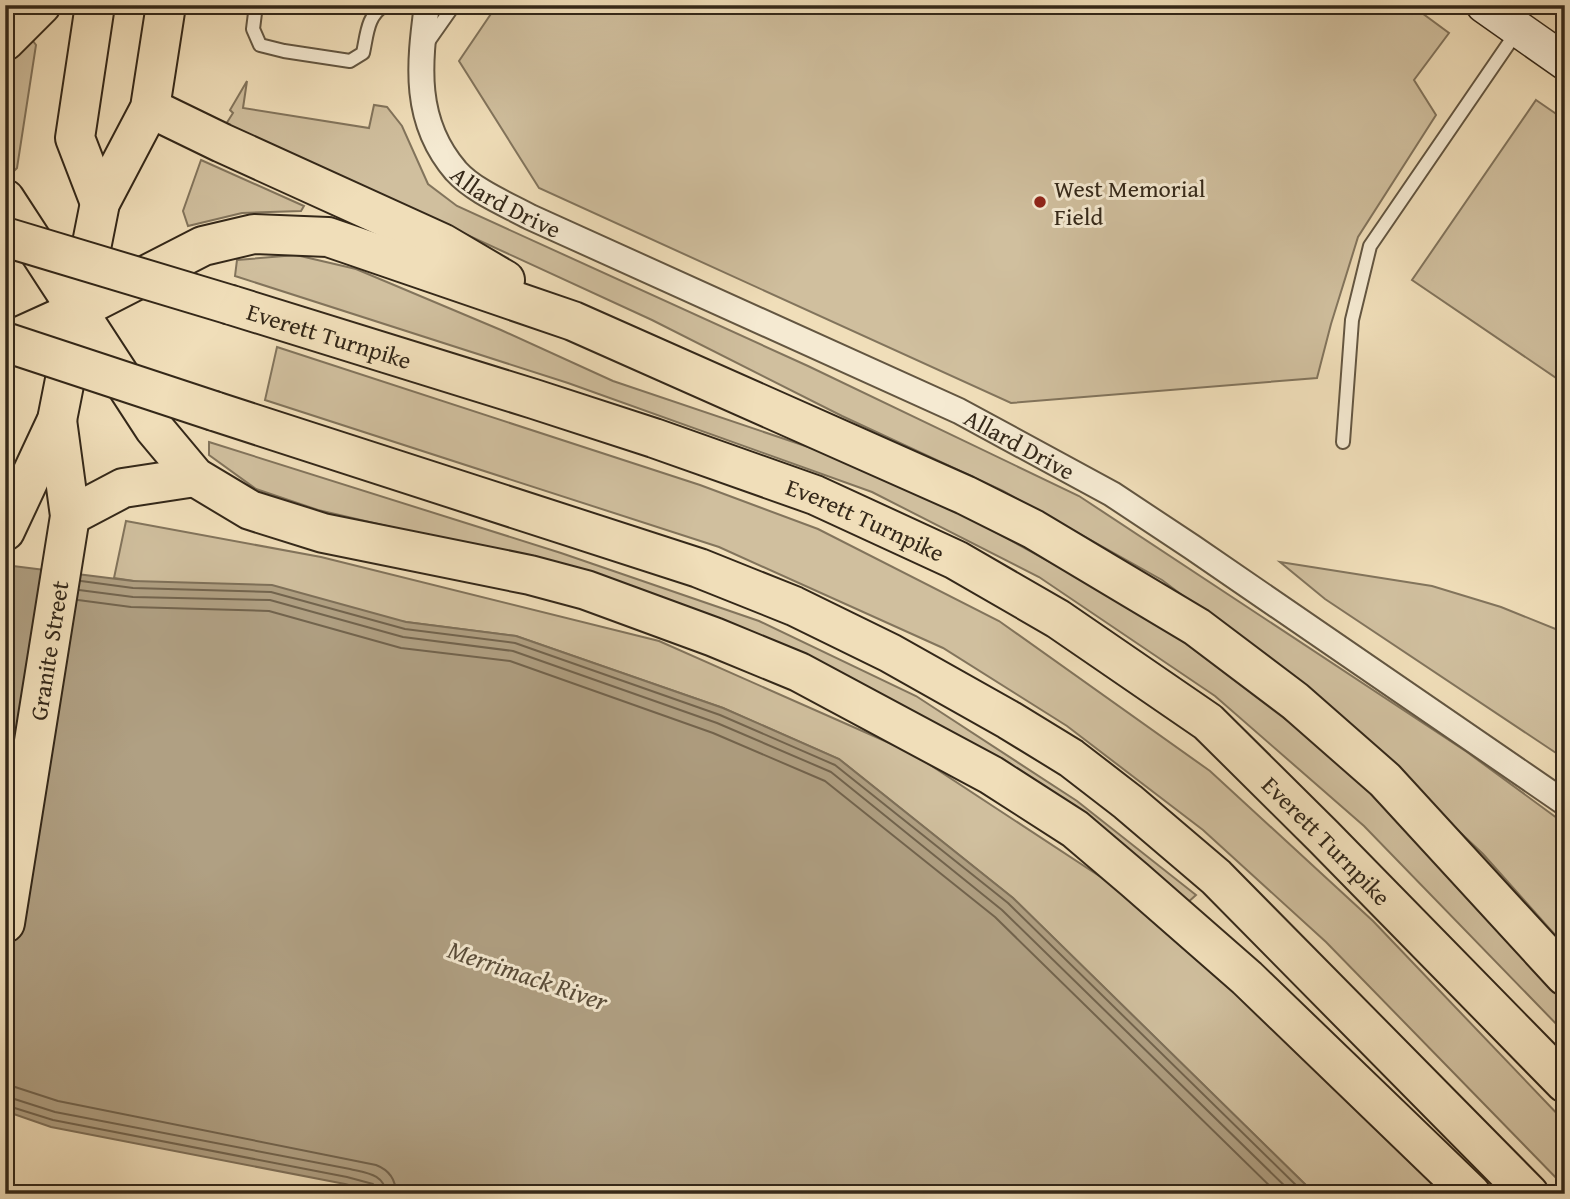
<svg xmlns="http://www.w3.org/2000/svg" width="1570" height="1199" viewBox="0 0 1570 1199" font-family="'Gentium Book Plus',serif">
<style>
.green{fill:#d0bf9e;stroke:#82745c;stroke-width:2}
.water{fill:#b0a083;stroke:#7e7059;stroke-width:2}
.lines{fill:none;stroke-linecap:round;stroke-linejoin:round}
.shore{stroke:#72644e;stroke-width:2}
.lane-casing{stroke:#635641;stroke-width:16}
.street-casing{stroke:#635641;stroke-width:28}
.secondary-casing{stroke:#342819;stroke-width:38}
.primary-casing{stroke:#342819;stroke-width:42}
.highway-casing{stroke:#342819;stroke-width:42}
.lane{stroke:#f5ead2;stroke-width:12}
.street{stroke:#f5ead2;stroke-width:24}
.secondary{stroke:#f5ead2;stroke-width:35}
.primary{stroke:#f0deb9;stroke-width:38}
.highway{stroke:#f0deb9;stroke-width:38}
.highway-bridge-casing{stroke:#342819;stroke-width:42;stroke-linecap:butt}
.highway-bridge{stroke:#f0deb9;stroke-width:38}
.poi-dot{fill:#8f2418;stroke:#f5ead2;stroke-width:2.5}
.labels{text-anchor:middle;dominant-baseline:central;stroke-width:6;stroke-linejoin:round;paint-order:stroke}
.poi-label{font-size:24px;fill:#342819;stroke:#f5ead2;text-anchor:start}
.street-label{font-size:24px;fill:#342819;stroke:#f5ead2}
.water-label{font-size:26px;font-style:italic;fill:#594c39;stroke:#f5ead2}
</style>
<rect width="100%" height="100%" fill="#f0deb9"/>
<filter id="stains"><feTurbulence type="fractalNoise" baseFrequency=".00286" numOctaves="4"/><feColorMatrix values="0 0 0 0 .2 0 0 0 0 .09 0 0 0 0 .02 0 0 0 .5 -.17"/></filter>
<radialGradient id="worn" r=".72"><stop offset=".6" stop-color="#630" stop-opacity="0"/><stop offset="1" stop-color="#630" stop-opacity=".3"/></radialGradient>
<g class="green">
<polygon points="497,5 1411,5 1449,33 1414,80 1436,115 1358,237 1331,324 1317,378 1011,403 539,188 459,61"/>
<polygon points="33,41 36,45 17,168 12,173 5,166 5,65"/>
<polygon points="247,81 243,108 369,128 374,105 387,107 402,126 428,184 457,206 808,366 1079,496 1467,752 1565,824 1565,946 1483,854 1311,692 1162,580 1003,491 842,416 652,320 226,124 233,113 230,110"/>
<polygon points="1536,100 1565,120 1565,384 1412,280"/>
<polygon points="201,160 304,206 301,211 242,213 188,226 183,211"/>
<polygon points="296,255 356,269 501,330 613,381 832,455 959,512 1152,618 1383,793 1565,990 1565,1033 1364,826 1215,696 1039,577 872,492 568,383 235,276 237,260"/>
<polygon points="277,347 700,485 818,529 999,621 1210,771 1373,921 1565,1122 1565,1187 1326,942 1203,830 1067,726 943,648 719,547 265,400"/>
<polygon points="209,442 561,553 759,621 916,696 1077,801 1196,895 1186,904 921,716 438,538 318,510 256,489 209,455"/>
<polygon points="126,521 321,557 659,641 912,753 1116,887 1274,1028 1447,1194 1315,1194 1013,898 839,759 723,708 516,636 406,622 114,578"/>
<polygon points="1280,562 1432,586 1501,607 1563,632 1565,630 1565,759 1325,599"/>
</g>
<polygon class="water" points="5,565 133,581 272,585 406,622 516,636 723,708 839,759 1013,898 1315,1194 382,1194 345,1184 51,1127 5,1111"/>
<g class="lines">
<g class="shore">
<polyline points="81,581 133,588 271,592 405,629 515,643 720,715 835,765 1008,903 1305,1194"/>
<polyline points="79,590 133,597 270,600 403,637 513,651 717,723 831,772 1002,910 1293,1194"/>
<polyline points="78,600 131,607 269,611 401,648 510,661 713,733 825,781 995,917 1278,1194"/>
<path d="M5 1086 15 1087 58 1101 376 1165C389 1170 396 1179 396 1194"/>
<path d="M5 1096 55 1112 350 1169C366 1173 385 1174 386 1194"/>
<polyline points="5,1105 53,1120 347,1177 373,1184 377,1194"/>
</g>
<defs>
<g id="lane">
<path d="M256 5 253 29 260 45 284 51 350 61 363 53C367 35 367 15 385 5"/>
<polyline points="401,5 426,8"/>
<polyline points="428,42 454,5"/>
<polyline points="1343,442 1352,320 1370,246 1518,30"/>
</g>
<g id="street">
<path id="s1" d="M427 5C419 65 413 121 456 171 474 191 506 204 530 217L959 411 1112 494 1192 547 1565 803"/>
</g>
<polyline id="secondary" points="1484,5 1565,62"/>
<g id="primary">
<polyline points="95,5 75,138 100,203"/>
<polyline points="5,531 57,420 100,203 150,108 166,5"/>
<path id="s2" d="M5 923 70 516 57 420"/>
</g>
<g id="highway">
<polyline points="5,41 41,5"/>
<polyline points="150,108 222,143 442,243 505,280"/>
<polyline points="5,199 154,428 195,477 250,510 323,533 530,575 586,590 714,637 799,672 991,775 1075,829 1135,880 1247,978 1471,1194"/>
<path id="s3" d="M231 305 534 399 654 438 815 495 956 560 1058 619 1208 722 1323 836 1565 1083"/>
<polyline points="5,343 78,310 203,246 254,234 328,237 573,321 965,495 1033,529 1197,627 1295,701 1385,780 1565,976"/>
<polyline points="214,411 699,568 794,606 890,653 1009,720 1071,758 1128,802 1216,877 1529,1194"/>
<polyline points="70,516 123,488 195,477"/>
</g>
</defs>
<use href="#lane" class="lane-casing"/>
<use href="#street" class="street-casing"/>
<use href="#secondary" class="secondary-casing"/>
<use href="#primary" class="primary-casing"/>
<use href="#highway" class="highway-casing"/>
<use href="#lane" class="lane"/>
<use href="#street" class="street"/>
<use href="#secondary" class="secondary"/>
<use href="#primary" class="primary"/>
<use href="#highway" class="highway"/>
<defs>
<g id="highway-bridge">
<polyline points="5,237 231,305"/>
<polyline points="5,342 214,411"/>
</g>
</defs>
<use href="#highway-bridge" class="highway-bridge-casing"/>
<use href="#highway-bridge" class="highway-bridge"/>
</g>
<circle class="poi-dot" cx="1040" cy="202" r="7"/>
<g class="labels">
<g class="poi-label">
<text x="1054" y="188">West Memorial<tspan x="1054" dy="28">Field</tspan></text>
</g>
<g class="street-label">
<text stroke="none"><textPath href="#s1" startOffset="234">Allard Drive</textPath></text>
<text stroke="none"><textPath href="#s3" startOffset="103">Everett Turnpike</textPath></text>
<text stroke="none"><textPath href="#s1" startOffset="802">Allard Drive</textPath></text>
<text stroke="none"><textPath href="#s3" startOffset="670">Everett Turnpike</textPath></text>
<text stroke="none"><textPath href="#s2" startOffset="276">Granite Street</textPath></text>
<text stroke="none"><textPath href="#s3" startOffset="1237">Everett Turnpike</textPath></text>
</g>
<g class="water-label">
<text transform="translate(528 975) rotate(19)">Merrimack River</text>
</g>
</g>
<rect width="1570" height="1199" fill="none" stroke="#f0deb9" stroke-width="28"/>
<rect x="7" y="7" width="1556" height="1185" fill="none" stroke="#342819" stroke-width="3.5"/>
<rect x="14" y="14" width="1542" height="1171" fill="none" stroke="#342819" stroke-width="2"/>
<rect width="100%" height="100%" filter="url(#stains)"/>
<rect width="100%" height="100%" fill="url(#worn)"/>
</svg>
